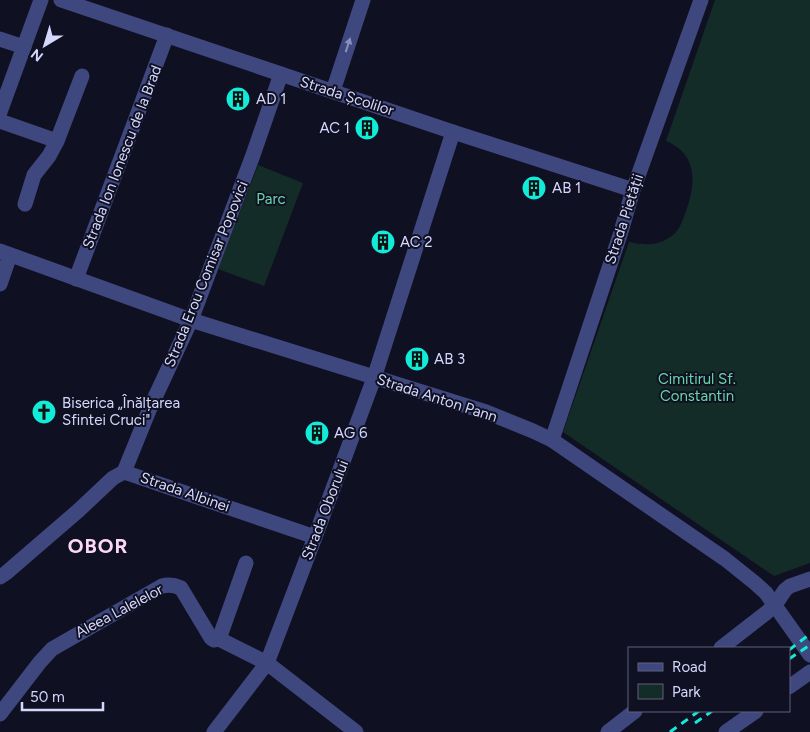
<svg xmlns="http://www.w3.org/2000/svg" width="810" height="732" viewBox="0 0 810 732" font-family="Figtree,sans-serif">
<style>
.green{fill:#142c27}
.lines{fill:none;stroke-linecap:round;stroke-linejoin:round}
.minor{stroke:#3f487e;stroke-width:15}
.rail{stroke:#12ebd7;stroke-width:3;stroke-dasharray:8 6;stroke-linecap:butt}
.oneway{fill:#8a90bd}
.labels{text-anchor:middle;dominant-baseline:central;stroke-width:4;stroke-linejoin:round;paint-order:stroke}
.street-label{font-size:15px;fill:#d5d8fc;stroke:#101023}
.poi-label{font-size:15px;fill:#d5d8fc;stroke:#101023;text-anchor:start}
.park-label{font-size:15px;fill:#67d6a5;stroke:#101023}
.district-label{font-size:20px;font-weight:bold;letter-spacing:1px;fill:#fcd7f6;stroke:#101023}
</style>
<rect width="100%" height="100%" fill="#101023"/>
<g class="green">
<path d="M715 0H810V563L774 576 563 432 629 242C642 245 656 246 667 239 679 233 682 222 686 211 696 184 698 154 666 141Z"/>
<polygon points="258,165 303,183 264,286 218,269"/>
</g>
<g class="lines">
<g class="minor">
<polyline points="61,0 453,132 633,190"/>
<polyline points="0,39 24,47"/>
<polyline points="333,91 363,0"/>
<polyline points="0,112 41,0"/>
<polyline points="0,121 57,141"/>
<polyline points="25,204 34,175 49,156 57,141 82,76"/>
<polyline points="0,251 191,320 486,412 533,431 552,440 725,559 755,583 766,593 810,655"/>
<polyline points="76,279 167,35"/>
<polyline points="0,284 10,255"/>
<polyline points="552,440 620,235 633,190 701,0"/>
<polyline points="124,472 150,408 191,320 253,155 281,74"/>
<polyline points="0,577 6,573 79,510 113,478 124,472 315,537"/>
<polyline points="219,639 246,563"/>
<polyline points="721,648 766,613 775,605 785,590 790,586 810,579"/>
<polyline points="789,687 810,672"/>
<path d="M0 714 40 662 52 649 162 586C169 584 174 585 181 588L211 638 214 640 218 639 221 640 267 663 356 732"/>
<polyline points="214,732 267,663 315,537 374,378 453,132"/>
<polyline points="608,732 635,711"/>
<polyline points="726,732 756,711"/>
</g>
<g class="rail">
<polyline points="789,650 810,634"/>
<polyline points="789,659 810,645"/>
<polyline points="695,723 712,711"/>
<polyline points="670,732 699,711"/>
</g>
</g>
<defs><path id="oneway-solid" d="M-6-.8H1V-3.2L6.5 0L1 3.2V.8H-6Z" transform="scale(1.25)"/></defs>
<use class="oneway" href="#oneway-solid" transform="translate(348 45) rotate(-72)"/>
<defs>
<symbol id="building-disc" viewBox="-11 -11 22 22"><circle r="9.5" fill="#12ebd7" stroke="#101023"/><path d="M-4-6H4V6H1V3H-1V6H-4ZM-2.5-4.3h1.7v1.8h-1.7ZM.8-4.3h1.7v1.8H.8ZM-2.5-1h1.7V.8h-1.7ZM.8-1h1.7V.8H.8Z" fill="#111"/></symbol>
<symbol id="church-disc" viewBox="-11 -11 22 22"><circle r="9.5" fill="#12ebd7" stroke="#101023"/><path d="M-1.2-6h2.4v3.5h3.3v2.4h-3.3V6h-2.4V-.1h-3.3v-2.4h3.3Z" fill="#111"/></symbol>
</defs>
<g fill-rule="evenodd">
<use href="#building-disc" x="224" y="85" width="28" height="28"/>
<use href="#building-disc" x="353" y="114" width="28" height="28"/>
<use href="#building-disc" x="520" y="174" width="28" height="28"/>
<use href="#building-disc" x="369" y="228" width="28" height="28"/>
<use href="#building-disc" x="403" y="345" width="28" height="28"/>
<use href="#church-disc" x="30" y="398" width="28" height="28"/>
<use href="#building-disc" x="303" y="419" width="28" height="28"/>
</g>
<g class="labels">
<g class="street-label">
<text transform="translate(347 96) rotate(18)">Strada Școlilor</text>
<text transform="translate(122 157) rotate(-69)">Strada Ion Ionescu de la Brad</text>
<text transform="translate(624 219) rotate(-72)">Strada Pietății</text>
<text transform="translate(206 274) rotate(-68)">Strada Erou Comisar Popovici</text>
<text transform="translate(437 398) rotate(18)">Strada Anton Pann</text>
<text transform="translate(185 492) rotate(19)">Strada Albinei</text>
<text transform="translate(325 510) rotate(-69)">Strada Oborului</text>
<text transform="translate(119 611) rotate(-28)">Aleea Lalelelor</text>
</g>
<g class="poi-label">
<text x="256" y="99">AD 1</text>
<text x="350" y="128" text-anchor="end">AC 1</text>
<text x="552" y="188">AB 1</text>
<text x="400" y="242">AC 2</text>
<text x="434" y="359">AB 3</text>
<text x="62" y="403">Biserica „Înălțarea<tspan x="62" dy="17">Sfintei Cruci"</tspan></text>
<text x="334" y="433">AG 6</text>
</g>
<g class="park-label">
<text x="271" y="199">Parc</text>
<text x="697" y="379">Cimitirul Sf.<tspan x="697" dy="17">Constantin</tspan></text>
</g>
<g class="district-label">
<text x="98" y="546">OBOR</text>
</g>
</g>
<rect x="628" y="647" width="162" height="65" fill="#101023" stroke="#5f607a"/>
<rect x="638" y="663" width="25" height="8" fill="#3f487e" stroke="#5f607a"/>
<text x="672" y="672" font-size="15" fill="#d5d8fc">Road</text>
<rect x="638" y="684" width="25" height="15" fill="#142c27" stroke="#5f607a"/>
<text x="672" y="697" font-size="15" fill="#d5d8fc">Park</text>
<g transform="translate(45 45) rotate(218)" stroke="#101023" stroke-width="4" paint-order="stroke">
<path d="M0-4L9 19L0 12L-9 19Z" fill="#d5d8fc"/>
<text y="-8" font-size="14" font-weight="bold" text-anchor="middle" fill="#d5d8fc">N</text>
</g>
<path d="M22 702v8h81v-8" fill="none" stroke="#d5d8fc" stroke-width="2.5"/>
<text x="30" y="702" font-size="15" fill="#d5d8fc" stroke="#101023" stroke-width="4" paint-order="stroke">50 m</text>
</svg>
